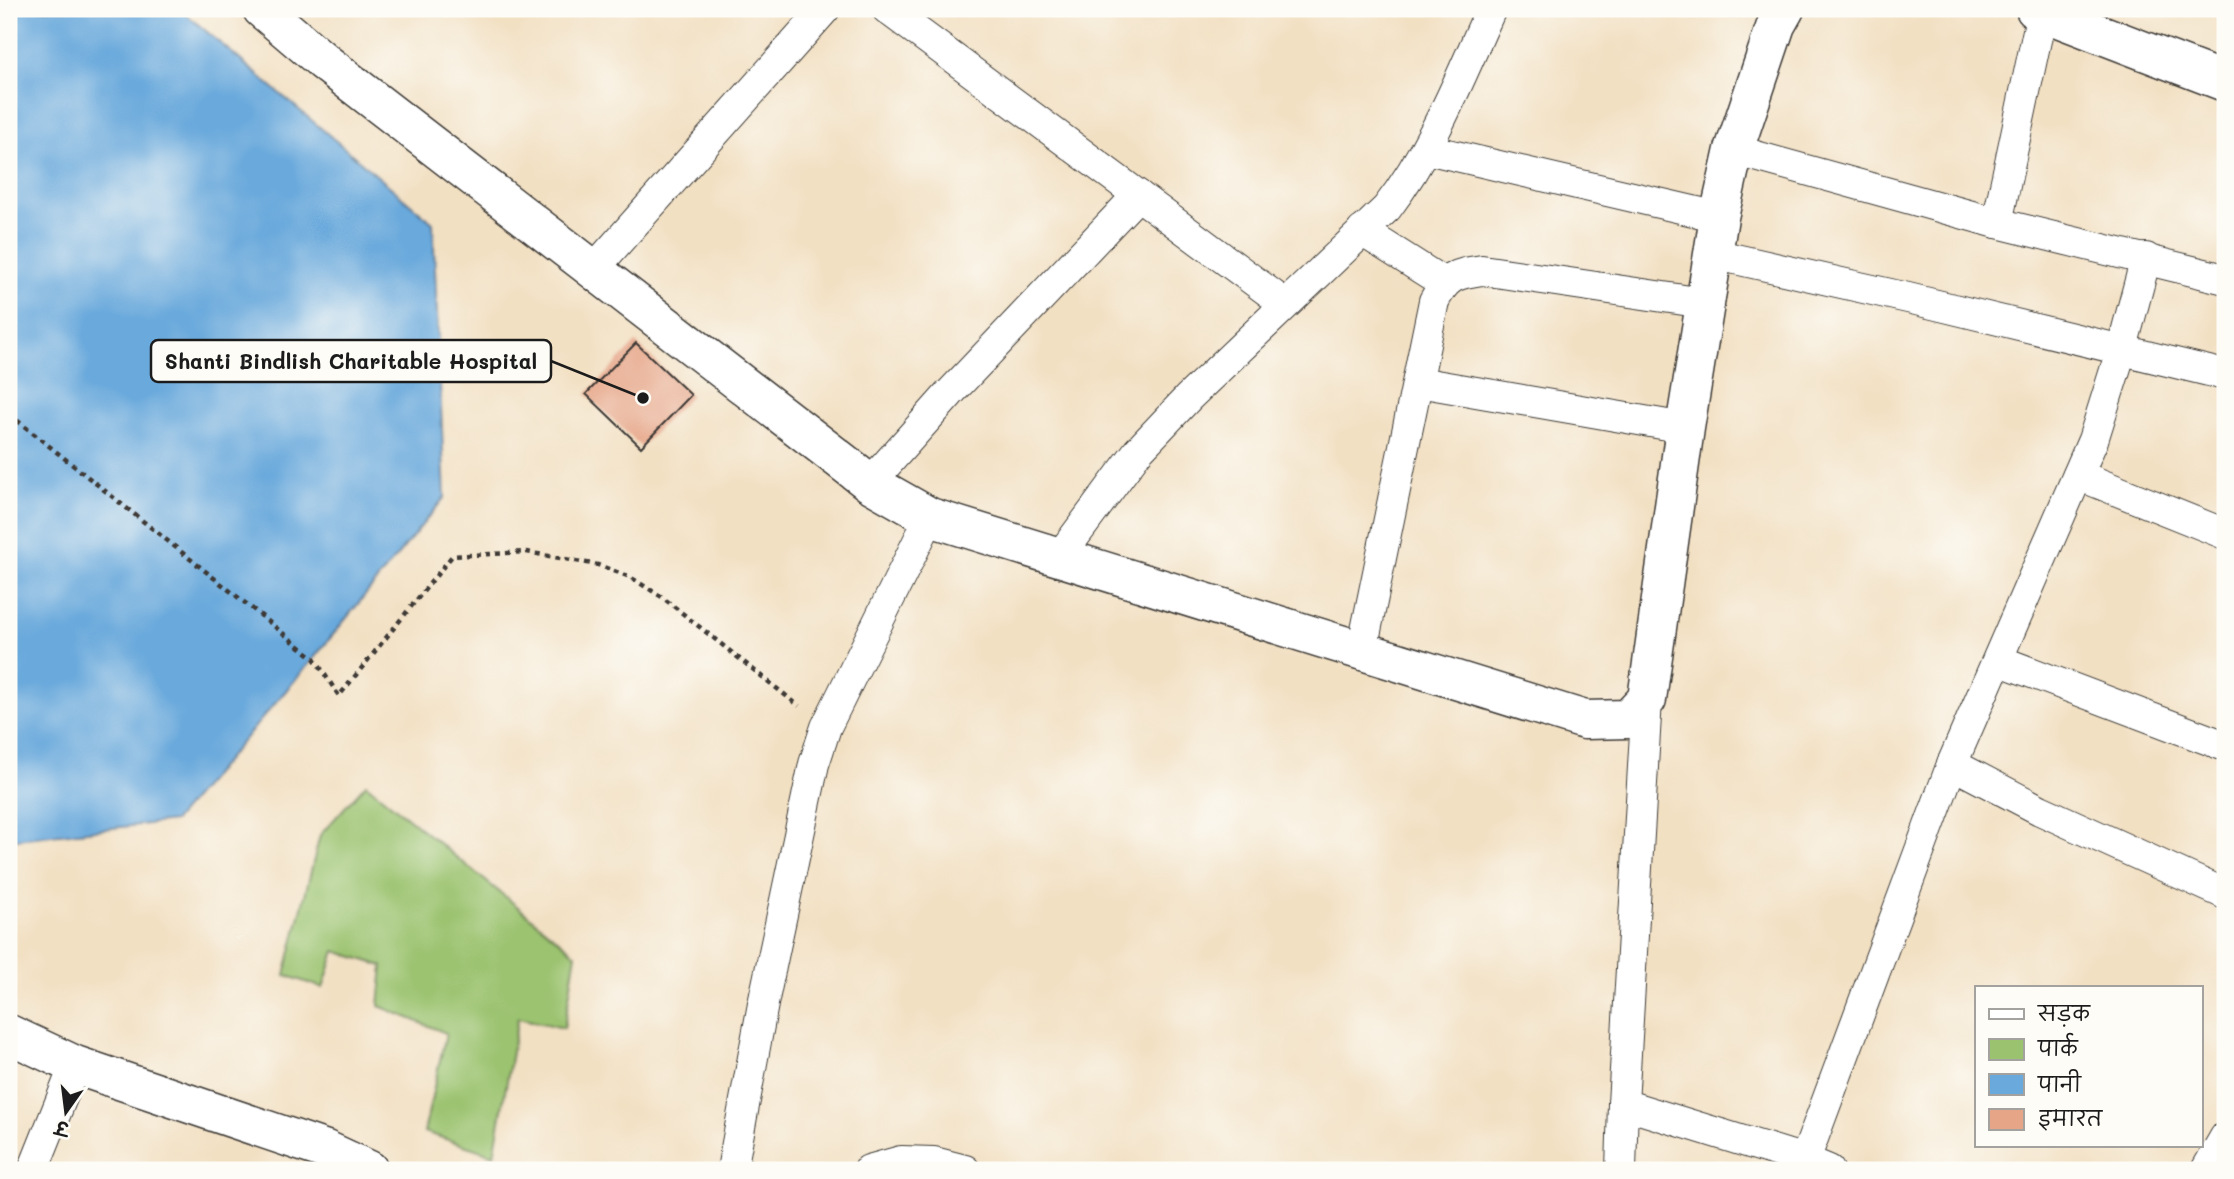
<svg xmlns="http://www.w3.org/2000/svg" width="2234" height="1179" viewBox="0 0 2234 1179" font-family="Mali,'Playpen Sans Deva',sans-serif">
<style>
.green{fill:#9bc36f;stroke:#5c7046;stroke-width:2}
.water{fill:#69a9dc;stroke:#42627c;stroke-width:2}
.building{fill:#e6a587}
.lines{fill:none;stroke-linecap:round;stroke-linejoin:round}
.street-casing{stroke:#3c3935;stroke-width:32}
.secondary-casing{stroke:#3c3935;stroke-width:41}
.path{stroke:#3c3935;stroke-width:4.5;stroke-dasharray:5 5;stroke-linecap:butt}
.street{stroke:#fff;stroke-width:30}
.secondary{stroke:#fff;stroke-width:38}
.leader{fill:none;stroke:#1c1c1c;stroke-width:2.5}
.callout-dot{fill:#1c1c1c;stroke:#fdfcf7;stroke-width:2.5}
.callout{fill:#fdfcf7;stroke:#1c1c1c;stroke-width:2.5}
.callout-label{font-size:21px;text-anchor:middle;font-weight:bold;fill:#1c1c1c}
</style>
<rect width="100%" height="100%" fill="#fdfcf7"/>
<filter id="ink" filterUnits="userSpaceOnUse"><feTurbulence type="fractalNoise" baseFrequency=".0143" numOctaves="2"/><feDisplacementMap in="SourceGraphic" scale="14" xChannelSelector="R" yChannelSelector="G"/><feConvolveMatrix kernelMatrix="1 2 1 2 8 2 1 2 1" color-interpolation-filters="sRGB"/></filter>
<filter id="wash" filterUnits="userSpaceOnUse"><feTurbulence type="fractalNoise" baseFrequency=".00686" numOctaves="4" result="noise"/><feDisplacementMap in="SourceGraphic" scale="28" xChannelSelector="R" yChannelSelector="G"/><feGaussianBlur stdDeviation="1.57" result="paint"/><feColorMatrix in="noise" values="0 0 0 0 0 0 0 0 0 0 0 0 0 0 0 0 0 1.4 0 .05"/><feComposite in="paint" operator="in"/></filter>
<g filter="url(#wash)">
<rect width="100%" height="100%" fill="#f2e0c3"/>
<polygon class="green" points="366,784 576,954 564,1028 518,1018 494,1155 424,1132 446,1033 379,1006 383,966 335,951 323,988 285,975 320,835"/>
<polygon class="water" points="9,9 180,9 433,223 445,497 314,658 174,821 9,840"/>
<g id="blocks">
<polygon class="building" points="636,343 691,395 641,447 586,394"/>
</g>
</g>
<g filter="url(#ink)">
<use href="#blocks" fill-opacity="0" stroke="#3c3935" stroke-width="2"/>
<g class="lines">
<defs>
<g id="street">
<polyline points="887,9 1285,304"/>
<polyline points="1426,149 1719,217"/>
<polyline points="1734,150 1997,223 2225,279"/>
<polyline points="1997,223 2042,12"/>
<polyline points="1362,231 1444,283"/>
<polyline points="1713,254 1908,298 2225,375"/>
<polyline points="593,270 825,9"/>
<polyline points="1418,382 1685,428"/>
<polyline points="2078,475 2225,534"/>
<polyline points="870,483 950,393 1138,195"/>
<path d="M1060 556 1138 451 1189 397 1387 208C1433 148 1460 77 1491 9"/>
<path d="M1362 650 1434 301C1447 276 1455 274 1482 270L1704 303"/>
<polyline points="1998,660 2225,746"/>
<polyline points="1952,764 2040,810 2225,894"/>
<polyline points="1623,1104 1805,1160 1829,1170"/>
<polyline points="1805,1160 1952,764 2093,440 2122,348 2146,258"/>
<polyline points="33,1170 75,1065"/>
<polyline points="732,1170 763,1004 814,764 826,727 930,517"/>
<polyline points="869,1170 901,1161 934,1162 965,1170"/>
<polyline points="1621,1170 1623,1104 1647,699"/>
<polyline points="2206,1170 2225,1137"/>
</g>
<g id="secondary">
<polyline points="262,9 323,61 870,483 930,517 1585,720 1628,719 1647,699 1685,428 1719,217 1734,150 1776,25 1785,9"/>
<polyline points="2035,9 2225,82"/>
<polyline points="9,1034 75,1065 326,1150 369,1170"/>
</g>
</defs>
<use href="#street" class="street-casing"/>
<use href="#secondary" class="secondary-casing"/>
<polyline class="path" points="9,414 314,658 339,696 452,556 527,552 598,565 630,577 662,597 799,706"/>
<use href="#street" class="street"/>
<use href="#secondary" class="secondary"/>
</g>
</g>
<path class="leader" d="M643 398L551 361"/>
<circle class="callout-dot" cx="643" cy="398" r="7"/>
<rect class="callout" x="151" y="340" width="400" height="42" rx="7"/>
<g class="callout-label">
<text x="351" y="369">Shanti Bindlish Charitable Hospital</text>
</g>
<rect width="2234" height="1179" fill="none" stroke="#fdfcf7" stroke-width="35"/>
<rect x="1975" y="986" width="228" height="161" fill="#fdfcf7" stroke="#a3a29f" stroke-width="2"/>
<rect x="1989" y="1009" width="35" height="10" fill="#ffffff" stroke="#a3a29f" stroke-width="2"/>
<text x="2038" y="1021" font-size="21" fill="#1c1c1c">सड़क</text>
<rect x="1989" y="1039" width="35" height="21" fill="#9bc36f" stroke="#a3a29f" stroke-width="2"/>
<text x="2038" y="1056" font-size="21" fill="#1c1c1c">पार्क</text>
<rect x="1989" y="1074" width="35" height="21" fill="#69a9dc" stroke="#a3a29f" stroke-width="2"/>
<text x="2038" y="1092" font-size="21" fill="#1c1c1c">पानी</text>
<rect x="1989" y="1109" width="35" height="21" fill="#e6a587" stroke="#a3a29f" stroke-width="2"/>
<text x="2038" y="1126" font-size="21" fill="#1c1c1c">इमारत</text>
<g transform="translate(66 1112) rotate(194)" stroke="#fdfcf7" stroke-width="5" paint-order="stroke">
<path d="M0-5L12 26L0 18L-12 26Z" fill="#1c1c1c"/>
<text y="-10" font-size="19" font-weight="bold" text-anchor="middle" fill="#1c1c1c">उ</text>
</g>
</svg>
